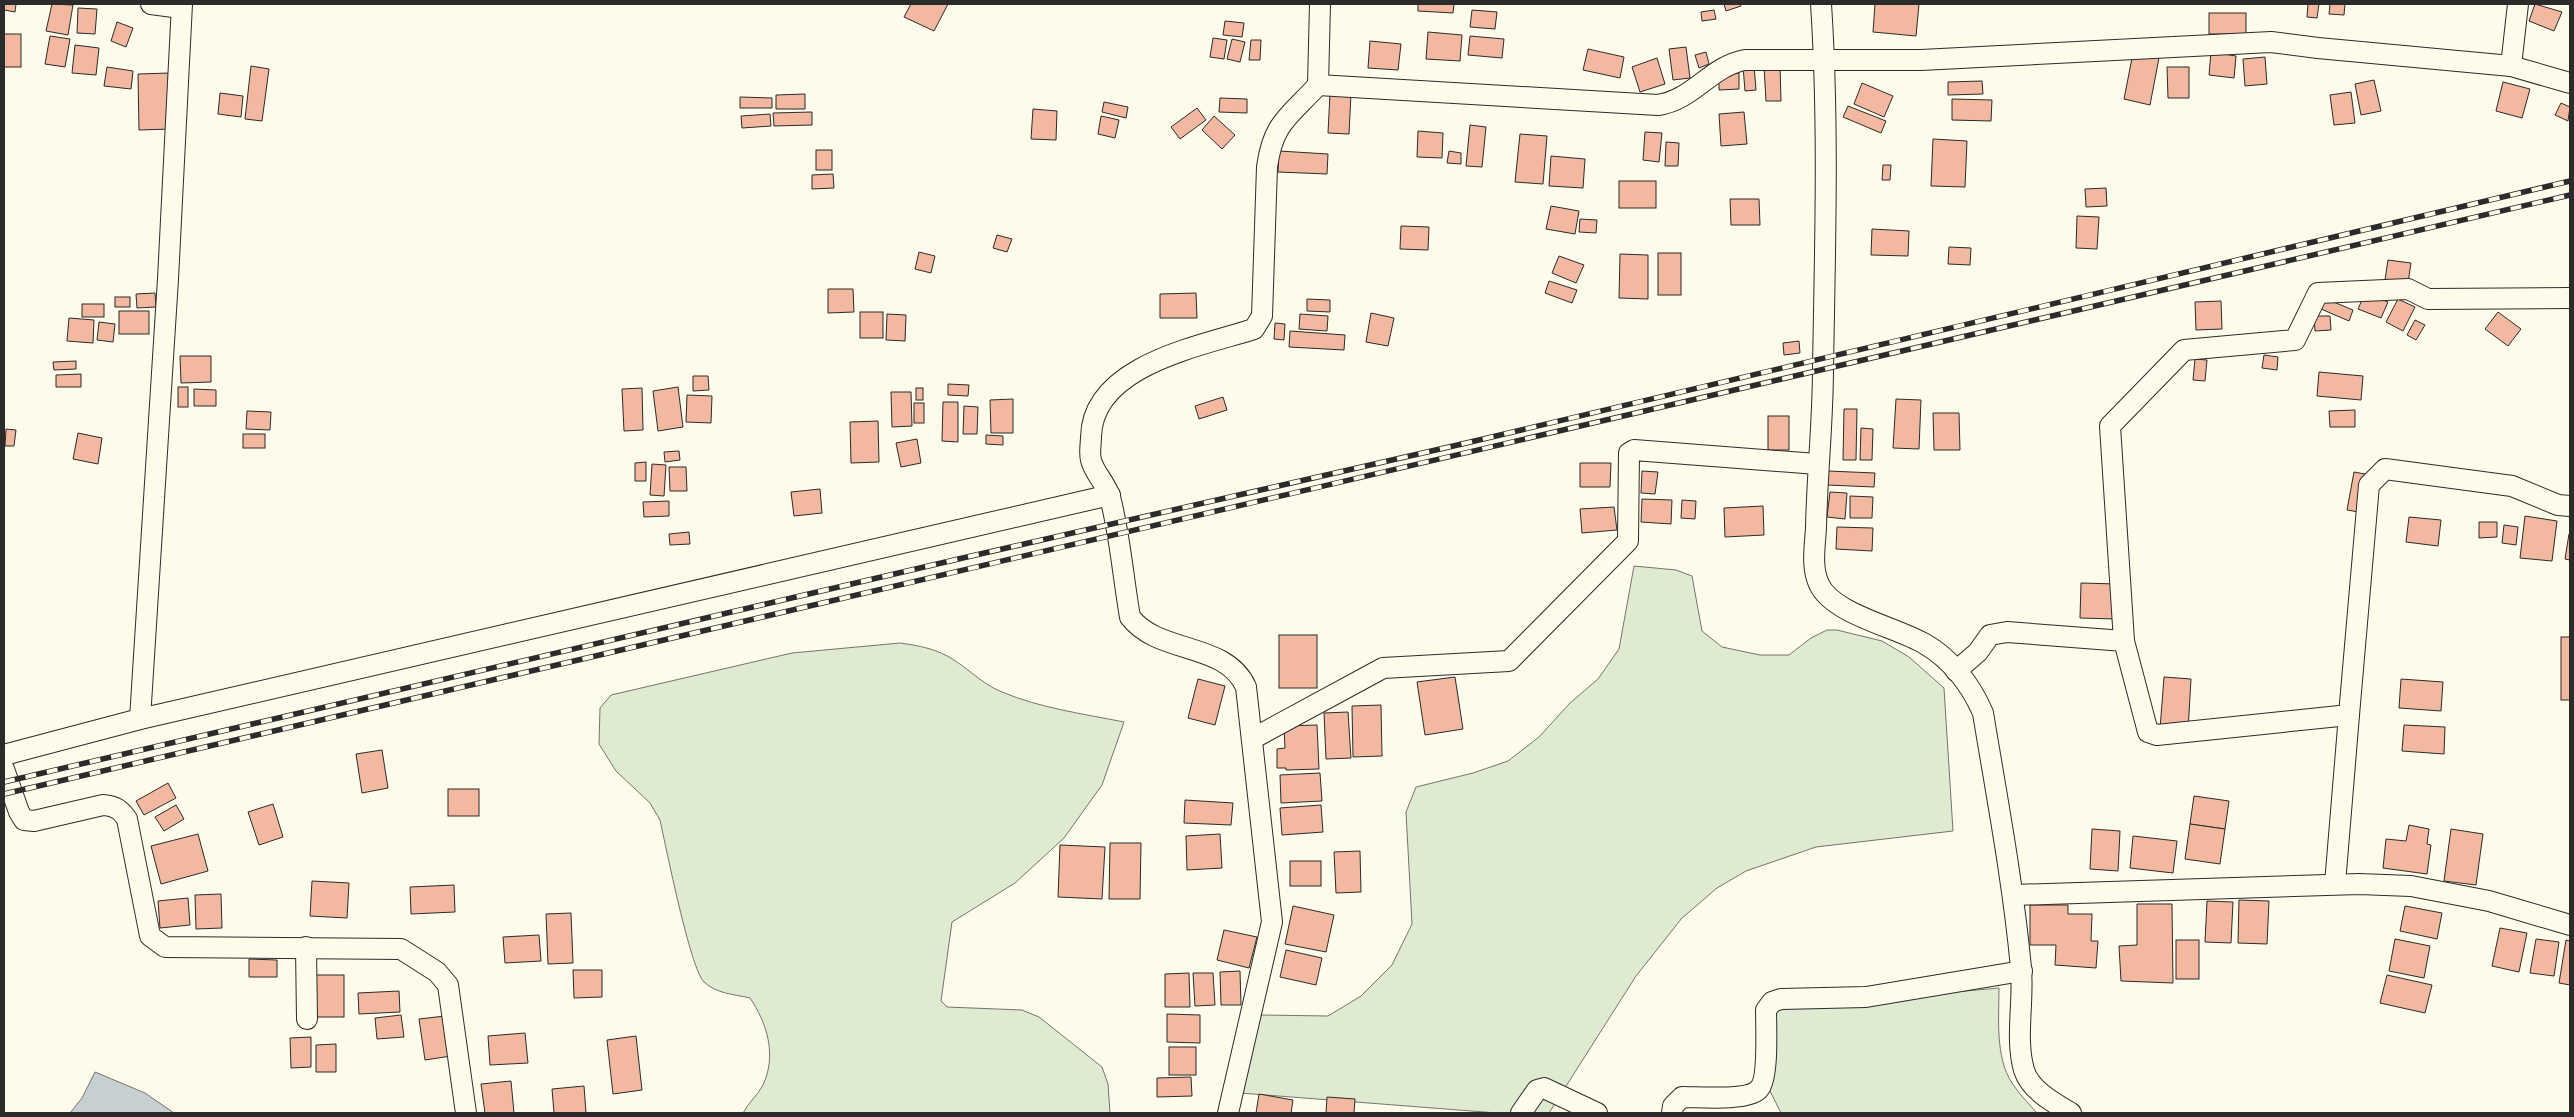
<svg xmlns="http://www.w3.org/2000/svg" width="2574" height="1117" viewBox="0 0 2574 1117" font-family="'Golos Text',sans-serif">
<style>
.green{fill:#deebd1;stroke:#74746e}
.water{fill:#c7d0d0;stroke:#74746e}
.building{fill:#f2b8a0;stroke:#2b2b2b}
.lines{fill:none;stroke-linecap:round;stroke-linejoin:round}
.street-casing{stroke:#2b2b2b;stroke-width:22}
.street{stroke:#fdfbea;stroke-width:20}
.rail-casing{stroke:#2b2b2b;stroke-width:5.5}
.rail{stroke:#fdfbea;stroke-width:4;stroke-dasharray:11;stroke-linecap:butt}
</style>
<rect width="100%" height="100%" fill="#fdfbea"/>
<g class="green">
<polygon points="1634,566 1676,570 1692,576 1702,631 1722,647 1760,655 1789,655 1811,638 1827,630 1837,630 1882,641 1909,657 1944,688 1953,831 1816,847 1746,871 1717,888 1682,918 1636,976 1549,1113 1497,1113 1240,1093 1261,1015 1328,1016 1361,996 1392,965 1412,924 1406,812 1416,787 1473,773 1508,761 1539,737 1570,703 1598,679 1619,649"/>
<path d="M900 643C914 645 927 647 941 653 963 662 979 683 1002 692 1040 708 1084 714 1124 722L1102 785 1064 838 1015 883 952 922 941 1001 947 1007 1022 1010 1039 1017 1102 1067 1108 1084 1110 1113H743C748 1103 758 1095 763 1085 777 1055 767 1023 750 998 733 994 717 994 704 982 690 968 666 847 660 820L650 803 616 771 599 744 600 708 611 695 792 653Z"/>
<path d="M1999 988C1999 1018 1995 1057 2012 1083 2019 1094 2029 1104 2037 1113H1781L1770 1091 1760 1044 1775 1008Z"/>
</g>
<polygon class="water" points="95,1072 145,1093 174,1113 70,1113 82,1098"/>
<g class="building">
<polygon points="4,4 16,4 15,12 4,10"/>
<polygon points="52,4 73,5 68,35 46,31"/>
<polygon points="911,4 948,4 934,31 904,17"/>
<polygon points="1418,4 1454,4 1453,13 1418,11"/>
<polygon points="1724,4 1740,4 1741,6 1726,11"/>
<polygon points="1875,4 1919,4 1916,36 1873,32"/>
<polygon points="2308,4 2319,4 2317,18 2307,17"/>
<polygon points="2330,4 2345,4 2344,15 2329,14"/>
<polygon points="2535,4 2562,12 2554,31 2529,21"/>
<polygon points="78,8 97,9 95,34 77,33"/>
<polygon points="1472,10 1497,12 1495,29 1470,27"/>
<polygon points="1714,10 1716,19 1702,21 1701,12"/>
<rect x="2209" y="13" width="37" height="21"/>
<polygon points="1225,21 1244,23 1242,37 1223,35"/>
<polygon points="117,22 133,28 126,47 111,41"/>
<polygon points="1428,32 1462,35 1460,61 1426,59"/>
<rect x="4" y="34" width="17" height="33"/>
<polygon points="50,36 70,39 65,67 45,64"/>
<polygon points="1470,36 1504,39 1502,58 1468,55"/>
<polygon points="1213,38 1227,40 1224,59 1210,57"/>
<polygon points="1232,39 1245,42 1240,62 1227,59"/>
<polygon points="1251,40 1261,40 1260,60 1249,60"/>
<polygon points="1370,41 1401,44 1398,70 1368,68"/>
<polygon points="75,45 99,48 96,75 72,73"/>
<polygon points="1686,47 1690,78 1673,80 1669,49"/>
<polygon points="1588,49 1624,57 1620,78 1583,70"/>
<polygon points="1706,52 1709,64 1699,68 1695,55"/>
<polygon points="2211,52 2236,56 2234,78 2209,75"/>
<polygon points="2133,53 2159,58 2150,105 2124,99"/>
<polygon points="2265,57 2267,84 2245,86 2243,59"/>
<polygon points="1657,58 1665,84 1640,92 1632,67"/>
<polygon points="1754,65 1756,90 1745,91 1743,66"/>
<polygon points="1780,65 1781,101 1766,101 1764,66"/>
<polygon points="251,66 269,69 262,121 245,119"/>
<polygon points="107,67 133,71 131,89 104,86"/>
<polygon points="2167,67 2189,67 2189,98 2168,98"/>
<polygon points="170,73 171,129 139,130 138,74"/>
<polygon points="1719,73 1739,73 1739,89 1719,90"/>
<polygon points="2374,80 2381,111 2361,115 2355,84"/>
<polygon points="1982,81 1983,94 1948,95 1948,82"/>
<polygon points="2503,82 2530,89 2522,118 2496,111"/>
<polygon points="1862,83 1893,96 1884,117 1854,104"/>
<polygon points="2351,92 2355,123 2334,125 2330,95"/>
<polygon points="220,93 243,96 241,117 218,114"/>
<polygon points="1330,93 1351,94 1349,134 1328,133"/>
<polygon points="805,94 805,109 776,109 776,95"/>
<polygon points="740,97 772,98 772,108 740,108"/>
<polygon points="1220,98 1247,99 1247,113 1219,112"/>
<polygon points="1952,99 1992,100 1991,121 1952,120"/>
<polygon points="1104,102 1128,107 1126,118 1102,112"/>
<polygon points="2561,103 2570,107 2568,121 2555,115"/>
<polygon points="1848,106 1886,121 1881,133 1843,117"/>
<polygon points="1197,108 1206,120 1180,139 1171,127"/>
<polygon points="1033,109 1057,111 1056,140 1031,139"/>
<polygon points="812,112 812,125 774,126 773,113"/>
<polygon points="1744,112 1747,144 1721,146 1719,114"/>
<polygon points="770,114 771,126 742,128 741,116"/>
<polygon points="1101,116 1119,120 1115,138 1098,134"/>
<polygon points="1214,116 1235,135 1222,149 1202,130"/>
<polygon points="1470,125 1486,127 1482,167 1466,166"/>
<polygon points="1418,131 1443,133 1442,158 1417,157"/>
<polygon points="1645,132 1662,133 1659,162 1643,160"/>
<polygon points="1520,134 1547,136 1543,184 1515,182"/>
<polygon points="1933,139 1967,141 1965,187 1931,186"/>
<polygon points="1666,142 1679,143 1678,166 1665,166"/>
<rect x="816" y="150" width="16" height="20"/>
<polygon points="1279,151 1328,154 1327,174 1278,172"/>
<polygon points="1449,151 1461,153 1461,164 1447,163"/>
<polygon points="1551,156 1585,159 1583,188 1549,186"/>
<polygon points="1883,165 1891,165 1890,180 1882,180"/>
<polygon points="833,174 834,188 812,189 812,175"/>
<rect x="1619" y="181" width="37" height="27"/>
<polygon points="2106,188 2107,206 2086,207 2085,189"/>
<polygon points="1730,199 1759,199 1760,225 1731,225"/>
<polygon points="1551,206 1579,211 1575,234 1546,229"/>
<polygon points="2077,216 2099,217 2097,249 2076,248"/>
<polygon points="1580,219 1597,220 1596,233 1579,232"/>
<polygon points="1401,226 1429,227 1428,250 1400,249"/>
<polygon points="1872,229 1909,231 1908,256 1871,255"/>
<polygon points="997,235 1012,239 1007,252 993,248"/>
<polygon points="1949,247 1971,248 1970,265 1948,264"/>
<polygon points="919,252 935,256 931,273 915,269"/>
<rect x="1658" y="253" width="23" height="42"/>
<polygon points="1620,254 1648,255 1648,299 1619,298"/>
<polygon points="1559,256 1584,265 1576,283 1552,273"/>
<polygon points="2388,260 2411,263 2408,283 2385,280"/>
<polygon points="1549,281 1577,290 1572,303 1545,293"/>
<polygon points="828,289 853,289 854,312 828,313"/>
<polygon points="155,293 156,307 137,308 136,294"/>
<polygon points="1196,293 1197,318 1160,318 1160,294"/>
<polygon points="2365,293 2388,302 2381,318 2358,309"/>
<polygon points="2319,296 2353,310 2349,321 2314,306"/>
<rect x="115" y="297" width="15" height="10"/>
<polygon points="1307,299 1330,300 1330,312 1307,311"/>
<polygon points="2398,299 2415,307 2403,331 2386,322"/>
<polygon points="2221,301 2222,329 2196,330 2195,302"/>
<rect x="82" y="304" width="22" height="13"/>
<rect x="119" y="311" width="30" height="23"/>
<rect x="860" y="312" width="23" height="26"/>
<polygon points="2498,312 2521,329 2508,346 2485,329"/>
<polygon points="1371,313 1394,318 1388,346 1366,342"/>
<polygon points="887,314 906,315 905,341 886,340"/>
<polygon points="1300,314 1328,316 1327,331 1299,329"/>
<polygon points="2314,316 2330,316 2331,330 2315,331"/>
<polygon points="69,318 94,320 93,343 67,341"/>
<polygon points="2415,320 2425,325 2416,340 2407,335"/>
<polygon points="99,322 115,324 113,342 97,340"/>
<polygon points="1275,323 1285,324 1284,340 1274,339"/>
<polygon points="1290,331 1345,335 1344,350 1289,347"/>
<polygon points="1799,341 1800,353 1784,355 1783,343"/>
<polygon points="2264,355 2278,357 2277,370 2262,368"/>
<polygon points="180,356 211,356 211,382 181,383"/>
<polygon points="2195,359 2207,360 2205,381 2193,380"/>
<polygon points="76,361 76,369 54,370 53,362"/>
<polygon points="2319,372 2363,376 2361,400 2317,396"/>
<polygon points="81,374 81,387 56,387 56,375"/>
<polygon points="693,376 708,376 709,390 693,391"/>
<polygon points="948,384 969,385 968,396 948,395"/>
<rect x="178" y="387" width="10" height="20"/>
<polygon points="678,387 683,427 658,431 653,391"/>
<polygon points="642,388 643,430 624,431 622,389"/>
<rect x="916" y="388" width="7" height="12"/>
<polygon points="194,389 216,390 216,406 194,406"/>
<polygon points="891,392 911,392 912,426 892,427"/>
<polygon points="687,395 712,396 711,423 686,422"/>
<polygon points="1223,397 1227,410 1199,419 1195,406"/>
<polygon points="1013,399 1013,433 991,433 990,400"/>
<polygon points="1896,399 1921,400 1919,449 1893,448"/>
<polygon points="943,402 958,402 958,442 942,441"/>
<rect x="914" y="403" width="10" height="20"/>
<polygon points="964,406 978,407 977,434 963,434"/>
<polygon points="1844,409 1857,409 1856,460 1843,460"/>
<polygon points="2355,410 2355,427 2330,427 2329,411"/>
<polygon points="247,411 271,412 270,430 246,429"/>
<polygon points="1933,413 1959,413 1960,450 1934,450"/>
<rect x="1768" y="416" width="21" height="34"/>
<polygon points="878,421 879,462 851,463 850,422"/>
<polygon points="1861,428 1873,429 1872,460 1860,460"/>
<polygon points="6,429 16,430 14,446 5,446"/>
<polygon points="78,433 102,438 98,464 73,459"/>
<rect x="243" y="434" width="22" height="14"/>
<polygon points="986,435 1003,436 1003,445 986,444"/>
<polygon points="917,439 921,463 901,467 896,443"/>
<polygon points="679,451 680,460 665,462 664,452"/>
<polygon points="646,462 646,481 635,481 635,463"/>
<polygon points="1580,463 1611,463 1610,487 1580,487"/>
<polygon points="652,464 666,465 664,496 650,495"/>
<polygon points="669,467 686,467 687,491 670,491"/>
<polygon points="1642,471 1658,472 1655,494 1641,493"/>
<polygon points="1828,471 1875,473 1874,487 1827,485"/>
<polygon points="2354,472 2376,476 2370,514 2347,510"/>
<polygon points="820,489 822,513 794,516 791,492"/>
<polygon points="1830,492 1847,493 1845,519 1827,517"/>
<polygon points="1850,496 1873,497 1872,518 1850,518"/>
<polygon points="1642,499 1672,500 1671,524 1641,522"/>
<polygon points="1682,500 1696,501 1695,519 1681,518"/>
<polygon points="669,501 669,516 644,517 643,502"/>
<polygon points="1763,506 1764,535 1725,537 1724,508"/>
<polygon points="1614,507 1617,530 1582,533 1580,509"/>
<polygon points="2525,516 2557,521 2552,561 2520,558"/>
<polygon points="2409,517 2441,520 2438,546 2406,542"/>
<polygon points="2479,522 2497,522 2497,537 2479,538"/>
<polygon points="2504,525 2518,527 2516,545 2502,543"/>
<polygon points="1837,527 1873,528 1872,551 1836,549"/>
<polygon points="689,532 690,544 670,545 669,534"/>
<polygon points="2569,534 2570,534 2570,560 2565,559"/>
<polygon points="2081,583 2117,584 2116,619 2080,618"/>
<rect x="1279" y="635" width="38" height="53"/>
<rect x="2561" y="637" width="9" height="63"/>
<polygon points="1455,677 1463,729 1425,735 1417,682"/>
<polygon points="2164,677 2191,679 2188,731 2160,729"/>
<polygon points="1198,679 1225,686 1215,725 1188,718"/>
<polygon points="2401,679 2443,682 2441,711 2399,708"/>
<polygon points="1381,705 1382,756 1353,757 1352,706"/>
<polygon points="1348,712 1351,758 1326,759 1324,713"/>
<polygon points="1317,725 1319,769 1286,770 1286,768 1277,768 1277,749 1285,748 1284,726"/>
<polygon points="2404,725 2445,727 2444,754 2402,751"/>
<polygon points="382,750 388,788 362,793 356,754"/>
<polygon points="1320,773 1322,801 1281,803 1280,775"/>
<polygon points="168,783 176,798 144,815 136,801"/>
<rect x="448" y="789" width="31" height="27"/>
<polygon points="2194,796 2229,801 2225,829 2190,824"/>
<polygon points="1185,800 1233,803 1231,825 1184,823"/>
<polygon points="273,804 283,837 259,845 248,812"/>
<polygon points="176,805 184,819 164,831 155,817"/>
<polygon points="1321,805 1323,832 1282,835 1280,808"/>
<polygon points="2190,824 2225,829 2220,864 2185,859"/>
<polygon points="2409,825 2429,829 2427,844 2431,845 2427,874 2383,868 2386,839 2406,841"/>
<polygon points="2092,829 2120,831 2118,871 2090,869"/>
<polygon points="2451,829 2483,834 2476,885 2444,881"/>
<polygon points="198,834 208,871 161,884 151,846"/>
<polygon points="1220,834 1222,868 1187,870 1186,836"/>
<polygon points="2133,836 2177,841 2173,873 2130,868"/>
<polygon points="1110,843 1141,843 1140,899 1109,899"/>
<polygon points="1060,845 1105,847 1102,899 1058,897"/>
<polygon points="1360,851 1361,892 1336,893 1334,852"/>
<rect x="1290" y="861" width="31" height="25"/>
<polygon points="312,881 349,883 347,918 310,916"/>
<polygon points="454,885 455,912 411,914 410,887"/>
<polygon points="221,894 222,928 196,929 195,895"/>
<polygon points="188,898 190,925 160,928 158,901"/>
<polygon points="2239,900 2269,901 2267,944 2238,943"/>
<polygon points="2207,901 2233,902 2231,943 2205,942"/>
<polygon points="2137,904 2172,904 2173,983 2121,981 2119,946 2137,945"/>
<polygon points="2030,905 2068,905 2068,914 2092,914 2091,941 2098,941 2096,968 2055,965 2056,945 2030,945"/>
<polygon points="1293,906 1334,915 1326,952 1285,944"/>
<polygon points="2405,906 2442,913 2437,939 2400,931"/>
<polygon points="571,913 573,963 548,964 546,914"/>
<polygon points="2500,928 2527,933 2519,972 2492,966"/>
<polygon points="1224,930 1257,937 1249,968 1217,960"/>
<polygon points="539,935 541,961 505,963 503,937"/>
<polygon points="2395,939 2430,946 2424,978 2389,971"/>
<polygon points="2536,939 2559,942 2554,976 2530,973"/>
<rect x="2176" y="940" width="23" height="39"/>
<polygon points="2566,940 2570,941 2570,985 2559,983"/>
<polygon points="1286,950 1322,958 1316,985 1280,977"/>
<polygon points="249,959 277,960 277,977 249,977"/>
<polygon points="573,970 602,970 602,997 574,998"/>
<polygon points="1240,971 1241,1005 1221,1005 1220,972"/>
<polygon points="1189,973 1190,1007 1165,1007 1165,974"/>
<polygon points="1193,973 1213,973 1215,1005 1195,1006"/>
<rect x="315" y="975" width="29" height="42"/>
<polygon points="2387,975 2432,985 2425,1013 2380,1003"/>
<polygon points="399,991 400,1012 359,1014 358,993"/>
<polygon points="1167,1014 1200,1015 1200,1043 1167,1042"/>
<polygon points="401,1015 404,1037 377,1039 375,1018"/>
<polygon points="445,1016 451,1056 425,1060 419,1019"/>
<polygon points="525,1033 528,1063 490,1065 488,1036"/>
<polygon points="636,1036 642,1090 613,1094 607,1040"/>
<polygon points="311,1037 311,1067 291,1068 290,1038"/>
<polygon points="336,1044 336,1072 316,1072 316,1045"/>
<rect x="1169" y="1047" width="27" height="28"/>
<polygon points="1191,1077 1192,1096 1157,1097 1157,1078"/>
<polygon points="511,1081 514,1113 485,1113 481,1084"/>
<polygon points="584,1086 586,1113 554,1113 552,1089"/>
<polygon points="1259,1094 1293,1100 1291,1113 1256,1113"/>
<polygon points="1327,1097 1355,1099 1354,1113 1326,1113"/>
</g>
<g class="lines">
<defs>
<g id="street">
<polyline points="151,4 181,8"/>
<path d="M1821 4C1829 125 1825 247 1823 368 1823 421 1817 475 1816 528 1815 546 1811 567 1819 584 1832 614 1896 627 1925 644 1951 659 1971 685 1983 713 1997 798 2013 882 2021 968 2024 1001 2015 1039 2024 1070 2030 1090 2054 1103 2071 1113"/>
<polyline points="2511,66 2570,83"/>
<path d="M1318 85 1658 105C1693 100 1711 66 1745 60H1921L2271 42 2318 48 2511 66 2518 4"/>
<polyline points="2124,641 2110,426 2184,350 2295,340 2318,293 2408,289 2428,299 2570,298"/>
<polyline points="1956,671 1978,652 1990,635 2007,632 2124,641 2148,732 2157,735 2349,715 2369,485 2385,469 2512,486 2558,505 2570,506"/>
<polyline points="140,719 168,279 182,4"/>
<polyline points="1252,739 1383,668 1509,661 1628,541 1629,453 1634,450 1817,464"/>
<polyline points="4,755 140,719 1110,495"/>
<path d="M4 769 19 812 24 820 34 821 103 805C115 806 120 809 127 819L150 936 165 947 401 949 437 972 448 985 466 1113"/>
<polyline points="2335,884 2349,715"/>
<polyline points="2014,895 2359,884 2411,886 2489,901 2570,925"/>
<polyline points="306,947 307,1019"/>
<path d="M1228 1113 1272 922 1246 687C1225 641 1159 655 1130 617 1123 577 1120 535 1110 497 1106 483 1094 473 1091 460 1089 453 1091 444 1091 437 1092 365 1201 346 1254 329L1262 316 1267 167C1273 122 1290 116 1318 85L1320 4"/>
<polyline points="1521,1113 1537,1090 1544,1088 1597,1113"/>
<path d="M1672 1113 1673 1106 1682 1097C1700 1097 1746 1101 1758 1090 1769 1081 1766 1026 1766 1010L1772 1002 1781 999 1866 997 2022 971"/>
</g>
</defs>
<use href="#street" class="street-casing"/>
<use href="#street" class="street"/>
<defs>
<g id="rail">
<polyline points="4,782 967,557 1462,444 2570,181"/>
<polyline points="4,794 2570,195"/>
</g>
</defs>
<use href="#rail" class="rail-casing"/>
<use href="#rail" class="rail"/>
</g>
<rect width="2574" height="1117" fill="none" stroke="#2b2b2b" stroke-width="10"/>
</svg>
